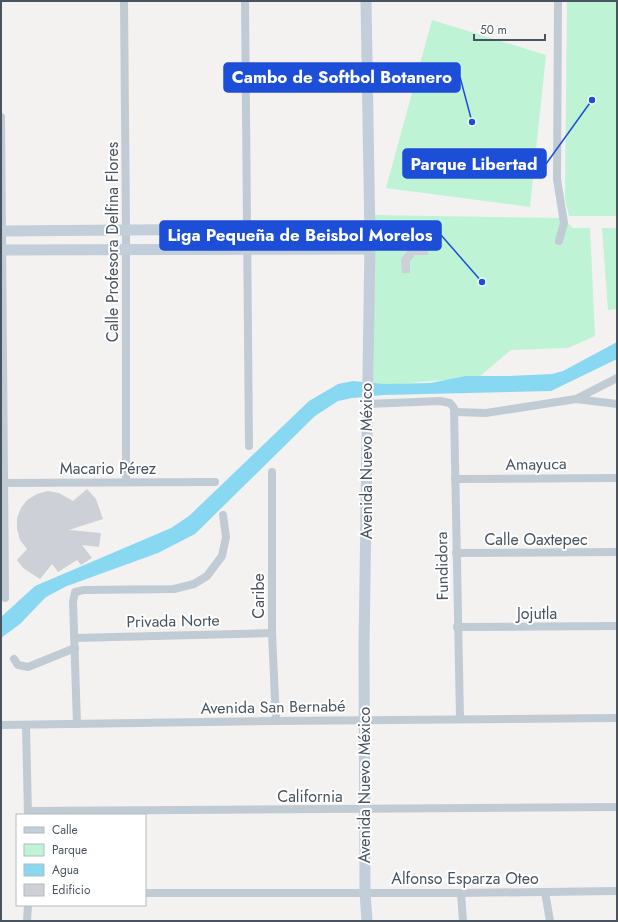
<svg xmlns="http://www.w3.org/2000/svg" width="618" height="922" viewBox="0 0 618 922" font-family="Jost,sans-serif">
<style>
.green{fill:#bef3d5}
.water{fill:#89d8f2}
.building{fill:#cdd0d6}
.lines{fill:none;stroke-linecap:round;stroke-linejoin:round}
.street{stroke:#c1cbd4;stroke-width:8}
.secondary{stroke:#c3cedb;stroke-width:11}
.labels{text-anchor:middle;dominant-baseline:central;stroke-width:4;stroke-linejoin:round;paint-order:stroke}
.street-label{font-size:16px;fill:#485460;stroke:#fff}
.leader{fill:none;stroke:#1d4ed8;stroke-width:1.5}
.callout-dot{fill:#1d4ed8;stroke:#fff;stroke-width:1.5}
.callout{fill:#1d4ed8;stroke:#1d4ed8;stroke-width:1.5}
.callout-label{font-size:17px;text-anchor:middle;font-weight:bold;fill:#fff}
</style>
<rect width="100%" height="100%" fill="#f4f1f1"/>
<g class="green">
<polygon points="567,1 617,1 617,216 569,216 565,198"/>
<polygon points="432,20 546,55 530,207 386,188"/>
<polygon points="371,215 563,218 573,228 590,228 595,336 568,348 511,350 479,377 374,386"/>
<polygon points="602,228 617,228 617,309 608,310"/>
</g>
<polygon class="water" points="617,342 617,359 551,391 384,395 352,398 338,401 315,416 195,534 158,553 67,586 46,597 20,624 1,638 1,617 35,586 171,528 189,516 309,401 338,384 353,381 384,384 430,383 466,376 509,376 552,374 563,371"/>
<g class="building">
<polygon points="414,248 428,248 428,255 415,255 410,261 410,273 402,273 401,259 409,249"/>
<polygon points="87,489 96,499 103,519 69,530 101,533 99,547 82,545 92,558 81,565 77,560 58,572 52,564 40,579 23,568 17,560 27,549 20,540 17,529 17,518 21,508 27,500 37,494 48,491 59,493 73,501"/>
</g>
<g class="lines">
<g class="street">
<polyline points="124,1 126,229 126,482"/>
<polyline points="245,1 249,446"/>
<polyline points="558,1 557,179 564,223 559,241"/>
<polyline points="1,117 5,598"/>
<polyline points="576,399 617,404"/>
<polyline points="367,404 440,401 450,403 454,408 460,719"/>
<polyline points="455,412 486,413 576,399 617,378"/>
<polyline points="272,472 272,633 276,721"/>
<polyline points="455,479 617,478"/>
<polyline points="1,483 215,482"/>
<polyline points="456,553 617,552"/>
<polyline points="457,627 617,626"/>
<polyline points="75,638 272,633"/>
<polyline points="14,659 18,665 28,667 75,648"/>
<polyline points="77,724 73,602 75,592 84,590 174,589 194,584 207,576 222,556 226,537 223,515"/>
<polyline points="1,725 276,721 617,718"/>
<polyline points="26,725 28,815"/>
<polyline points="28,811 617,807"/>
<polyline points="545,892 550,921"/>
<polyline points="145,893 461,893 617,891"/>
<polyline points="461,893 463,921"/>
<polyline points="27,921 28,905"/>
</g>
<g class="secondary">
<polyline points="366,1 370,239 364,647 365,892 367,921"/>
<polyline points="1,231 370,228"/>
<polyline points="1,250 370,249"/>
</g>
</g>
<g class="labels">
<g class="street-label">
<text transform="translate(112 242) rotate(-90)">Calle Profesora Delfina Flores</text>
<text transform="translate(366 461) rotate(-90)">Avenida Nuevo México</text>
<text transform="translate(536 464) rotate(-1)">Amayuca</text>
<text x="108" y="468">Macario Pérez</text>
<text x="536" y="539">Calle Oaxtepec</text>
<text transform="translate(442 566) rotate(-91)">Fundidora</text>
<text transform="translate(258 596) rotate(-90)">Caribe</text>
<text x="537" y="613">Jojutla</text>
<text transform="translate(173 621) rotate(-1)">Privada Norte</text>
<text transform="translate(273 707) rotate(-1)">Avenida San Bernabé</text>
<text transform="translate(364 785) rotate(-90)">Avenida Nuevo México</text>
<text x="310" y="796">California</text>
<text x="465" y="878">Alfonso Esparza Oteo</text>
</g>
</g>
<path class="leader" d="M472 122L460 77M592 100L546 164M482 282L441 235"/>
<g class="callout-dot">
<circle cx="472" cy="122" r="4"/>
<circle cx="592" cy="100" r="4"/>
<circle cx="482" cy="282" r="4"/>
</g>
<g class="callout">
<rect x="224" y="63" width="236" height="29" rx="4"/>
<rect x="403" y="149" width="143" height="29" rx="4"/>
<rect x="160" y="221" width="281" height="29" rx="4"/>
</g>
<g class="callout-label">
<text x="342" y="83">Cambo de Softbol Botanero</text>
<text x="474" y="170">Parque Libertad</text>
<text x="300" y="241">Liga Pequeña de Beisbol Morelos</text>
</g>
<rect width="618" height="922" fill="none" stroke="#485460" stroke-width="4"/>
<rect x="16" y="814" width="130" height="92" fill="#ffffff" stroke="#b6bbbf"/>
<rect x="24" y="827" width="20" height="6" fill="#c3cedb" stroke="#b6bbbf"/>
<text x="52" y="834" font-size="12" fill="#485460">Calle</text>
<rect x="24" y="844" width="20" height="12" fill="#bef3d5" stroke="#b6bbbf"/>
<text x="52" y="854" font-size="12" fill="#485460">Parque</text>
<rect x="24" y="864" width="20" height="12" fill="#89d8f2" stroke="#b6bbbf"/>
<text x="52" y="874" font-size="12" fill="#485460">Agua</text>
<rect x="24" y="884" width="20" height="12" fill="#cdd0d6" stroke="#b6bbbf"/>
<text x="52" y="894" font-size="12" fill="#485460">Edificio</text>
<path d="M474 34v6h71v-6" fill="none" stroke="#485460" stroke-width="2"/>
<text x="480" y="34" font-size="12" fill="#485460" stroke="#ffffff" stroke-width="3" paint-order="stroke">50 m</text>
</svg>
